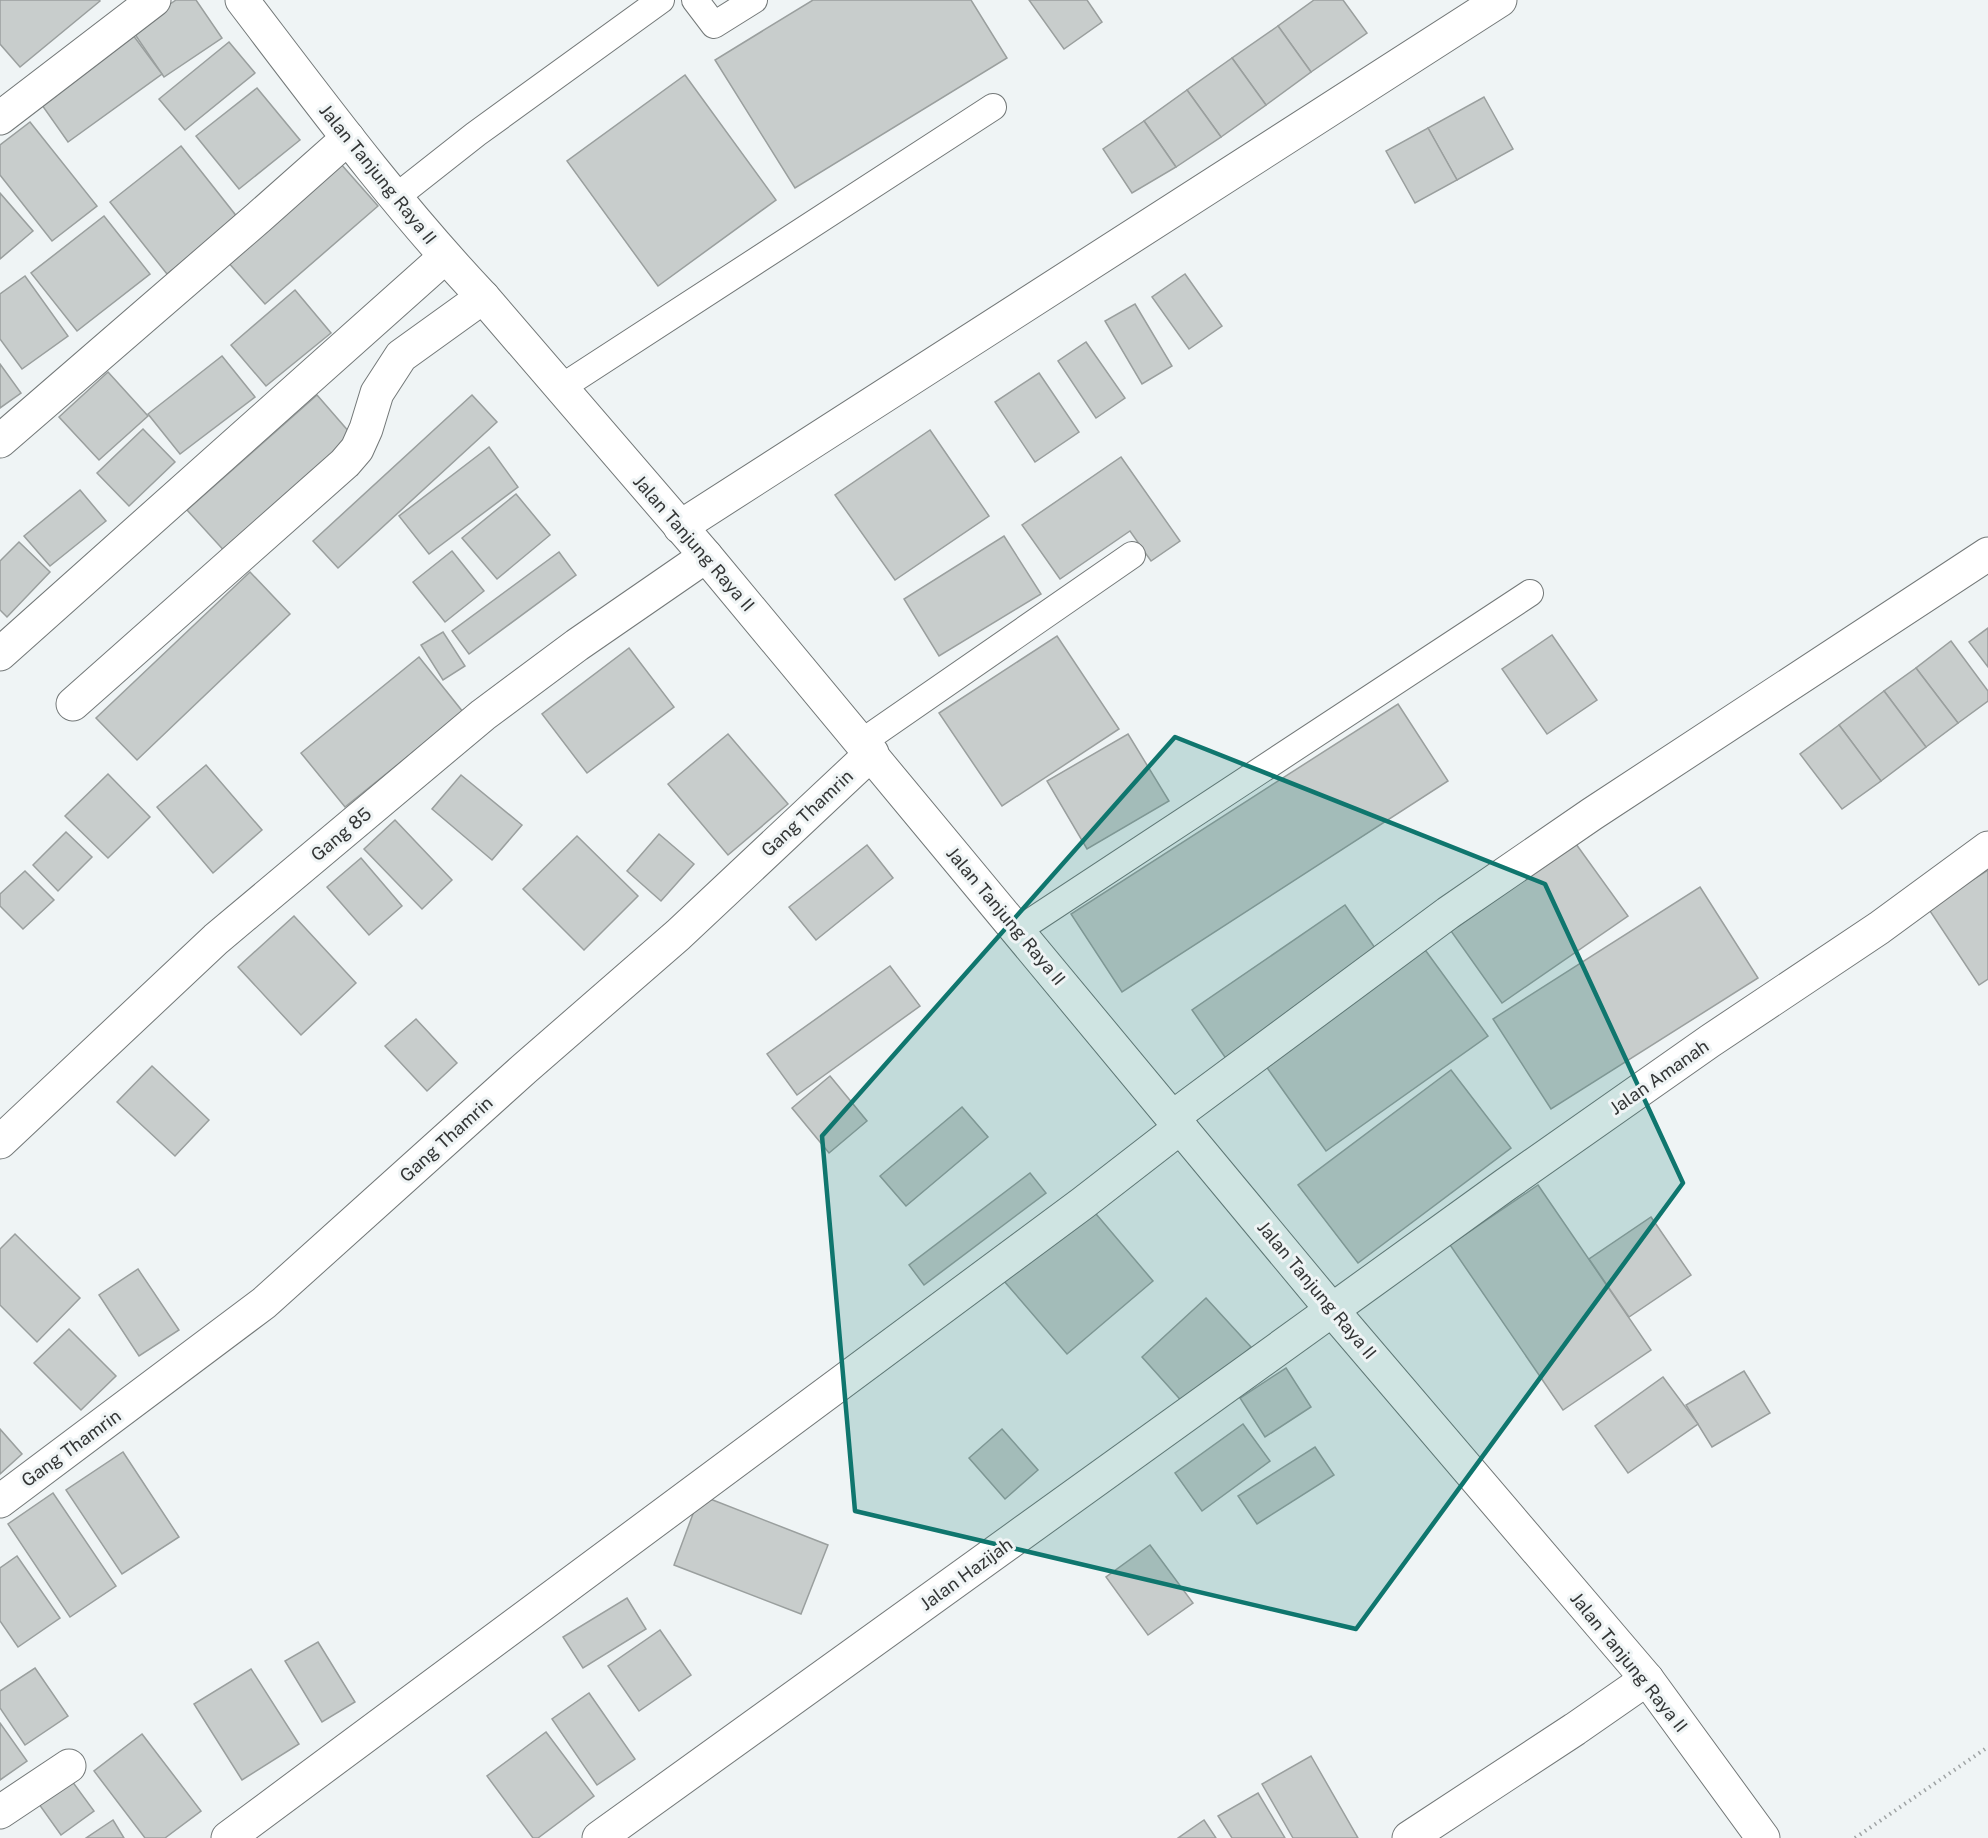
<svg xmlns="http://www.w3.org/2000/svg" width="1988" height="1838" viewBox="0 0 1988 1838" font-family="'Public Sans',sans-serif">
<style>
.building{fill:#c8cdcc;stroke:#9a9f9e;stroke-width:1.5}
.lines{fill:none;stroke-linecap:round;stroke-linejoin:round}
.service-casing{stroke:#737878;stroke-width:28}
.minor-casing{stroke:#737878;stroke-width:35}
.tertiary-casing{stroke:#737878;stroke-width:35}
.path{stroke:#9fa3a4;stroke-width:4;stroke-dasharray:1.5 4.5;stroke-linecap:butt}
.service{stroke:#fff;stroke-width:26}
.minor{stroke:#fff;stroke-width:33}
.tertiary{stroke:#fff;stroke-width:33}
.marked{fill:#0f766e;fill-opacity:0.2;stroke:#0f766e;stroke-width:4.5;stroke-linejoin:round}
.labels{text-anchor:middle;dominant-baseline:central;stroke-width:6;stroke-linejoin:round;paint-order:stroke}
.street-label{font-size:18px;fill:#333535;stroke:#eff4f5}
</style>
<rect width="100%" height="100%" fill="#eff4f5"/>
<g class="building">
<polygon points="0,0 99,0 100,1 20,67 0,44"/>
<polygon points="176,0 196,0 222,38 164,77 132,30"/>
<polygon points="813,0 971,0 1007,58 795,188 715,60"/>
<polygon points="1029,0 1087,0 1102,22 1064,49"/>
<polygon points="1314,0 1343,0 1367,33 1311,72 1278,26"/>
<polygon points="1278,26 1311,72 1266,105 1232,58"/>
<polygon points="130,31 162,74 68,142 37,98"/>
<polygon points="229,42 255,73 185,130 159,99"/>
<polygon points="1232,58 1266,105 1221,137 1187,90"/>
<polygon points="685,75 776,200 658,286 567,161"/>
<polygon points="257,88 300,140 239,189 196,136"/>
<polygon points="1187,90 1221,137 1176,167 1144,121"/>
<polygon points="1484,97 1513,149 1457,180 1428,128"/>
<polygon points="1144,121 1176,167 1132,193 1103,149"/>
<polygon points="30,122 97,206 52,241 0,175 0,145"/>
<polygon points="1428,128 1457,180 1415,203 1386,151"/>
<polygon points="181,146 238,218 167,274 110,202"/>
<polygon points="340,163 378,206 265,304 227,261"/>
<polygon points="0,193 33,231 0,259"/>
<polygon points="104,216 150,274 77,331 31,273"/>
<polygon points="1185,274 1222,326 1189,349 1152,297"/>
<polygon points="25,276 68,336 22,369 0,339 0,294"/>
<polygon points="295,290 331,333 266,386 231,345"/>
<polygon points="1135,304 1172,366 1142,384 1105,321"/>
<polygon points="1086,342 1125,398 1096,418 1058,361"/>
<polygon points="222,356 255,397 180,454 148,414"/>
<polygon points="0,364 21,393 0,408"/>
<polygon points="108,372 148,416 99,460 59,417"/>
<polygon points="1039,373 1079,432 1035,462 995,402"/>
<polygon points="317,395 357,441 228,555 187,510"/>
<polygon points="472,395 497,422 338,568 313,541"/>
<polygon points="143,429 175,462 129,506 97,473"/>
<polygon points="930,430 989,516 895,580 835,495"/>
<polygon points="489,447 518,487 429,554 399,516"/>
<polygon points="1121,457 1180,541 1151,561 1130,531 1060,579 1022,525"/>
<polygon points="80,490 106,521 50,566 24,536"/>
<polygon points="516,494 550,535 497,579 462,538"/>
<polygon points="1004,536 1041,594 939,656 904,599"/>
<polygon points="19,542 50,572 7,617 0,610 0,561"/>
<polygon points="452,551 484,591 445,622 413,582"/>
<polygon points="559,552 576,575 469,654 452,631"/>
<polygon points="250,572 290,614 137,760 96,718"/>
<polygon points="1988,628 1988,667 1969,642"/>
<polygon points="443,632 465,666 443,680 421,645"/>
<polygon points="1552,635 1597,700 1547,734 1502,669"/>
<polygon points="1057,636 1119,729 1002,806 939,713"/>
<polygon points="1951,641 1988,691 1988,701 1958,723 1916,668"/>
<polygon points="629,648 674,707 587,773 542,714"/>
<polygon points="419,657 463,712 345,807 301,753"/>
<polygon points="1916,668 1958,723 1926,747 1884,691"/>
<polygon points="1884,691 1926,747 1881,781 1839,725"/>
<polygon points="1398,704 1448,781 1122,992 1071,914"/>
<polygon points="1839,725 1881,781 1842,809 1800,754"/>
<polygon points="728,734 788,804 728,855 668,784"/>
<polygon points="1128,734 1169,801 1087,849 1047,781"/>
<polygon points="206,765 262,830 213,873 157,807"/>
<polygon points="108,774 150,817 108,858 65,816"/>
<polygon points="461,775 522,825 492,860 432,809"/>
<polygon points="395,820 452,880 422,909 364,849"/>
<polygon points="66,832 92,857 58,891 33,865"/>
<polygon points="659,834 694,864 661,901 627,871"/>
<polygon points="577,836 638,896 584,950 523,889"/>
<polygon points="1576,844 1628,916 1502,1003 1451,931"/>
<polygon points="867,845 893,878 816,940 789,907"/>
<polygon points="361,858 402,906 369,935 327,887"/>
<polygon points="1988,870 1988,979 1979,985 1928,908"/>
<polygon points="25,871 54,900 23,929 0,906 0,894"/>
<polygon points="1700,887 1758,978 1551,1109 1493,1019"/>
<polygon points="1345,905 1380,955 1227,1060 1192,1010"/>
<polygon points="294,916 356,983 301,1035 238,967"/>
<polygon points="1423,947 1488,1036 1326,1151 1263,1062"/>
<polygon points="890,966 920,1006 797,1095 767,1054"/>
<polygon points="416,1019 457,1063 427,1091 385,1046"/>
<polygon points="152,1066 209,1120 175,1156 117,1102"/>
<polygon points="1451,1070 1511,1148 1358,1263 1298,1185"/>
<polygon points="830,1076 867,1121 829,1153 792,1108"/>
<polygon points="962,1107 988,1137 906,1206 880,1176"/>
<polygon points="1030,1173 1046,1193 924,1285 909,1265"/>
<polygon points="1538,1185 1651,1350 1563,1410 1450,1245"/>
<polygon points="1091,1208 1153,1281 1067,1354 1004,1281"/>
<polygon points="1651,1217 1691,1275 1629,1317 1589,1259"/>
<polygon points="15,1234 80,1298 37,1342 0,1305 0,1249"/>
<polygon points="138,1269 179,1330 139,1356 99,1295"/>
<polygon points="1206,1298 1251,1347 1186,1406 1142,1357"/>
<polygon points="69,1329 116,1376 81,1410 34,1363"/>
<polygon points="1286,1368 1311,1407 1265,1437 1240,1398"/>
<polygon points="1744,1371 1770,1413 1712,1447 1686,1405"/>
<polygon points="1663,1377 1698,1424 1628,1473 1595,1426"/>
<polygon points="1243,1424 1270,1461 1202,1511 1175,1473"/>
<polygon points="0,1429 22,1454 0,1474"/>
<polygon points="1002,1429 1038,1470 1005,1499 969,1458"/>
<polygon points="1315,1447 1334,1475 1257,1524 1238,1496"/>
<polygon points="123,1452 179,1537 122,1574 66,1490"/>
<polygon points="53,1493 116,1586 70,1617 8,1524"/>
<polygon points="700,1495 828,1545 801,1614 674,1565"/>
<polygon points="1150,1545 1193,1603 1148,1635 1106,1577"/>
<polygon points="17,1556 60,1618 18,1647 0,1621 0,1568"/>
<polygon points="627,1598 646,1629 583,1668 563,1637"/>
<polygon points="660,1630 691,1675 639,1711 608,1666"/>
<polygon points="318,1642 355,1702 322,1722 285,1661"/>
<polygon points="35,1668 68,1716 25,1745 0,1708 0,1691"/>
<polygon points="251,1669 299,1744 242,1780 194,1704"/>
<polygon points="589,1693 635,1759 597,1785 552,1719"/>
<polygon points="0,1723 27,1761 0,1780"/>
<polygon points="546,1732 594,1796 538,1838 533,1838 487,1776"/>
<polygon points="142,1734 201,1811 165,1838 145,1838 94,1771"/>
<polygon points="1311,1756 1358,1838 1293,1838 1262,1784"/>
<polygon points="69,1777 94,1811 61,1835 36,1800"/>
<polygon points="1258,1793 1285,1838 1232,1838 1218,1816"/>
<polygon points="113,1820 124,1838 86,1838"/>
<polygon points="1204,1820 1216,1838 1178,1838"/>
</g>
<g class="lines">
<defs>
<g id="service">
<polyline points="695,0 714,25 754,0"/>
<polyline points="396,197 476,134 661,0"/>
<polyline points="562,387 993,107"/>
<polyline points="862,742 1132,555"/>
<polyline points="1018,930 1530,593"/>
</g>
<g id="minor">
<polyline points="0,118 154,0"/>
<polyline points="0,441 259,217 348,138"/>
<polyline points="680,527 1500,0"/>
<polyline points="0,654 445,257"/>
<polyline points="73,704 345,463 357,449 366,429 377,393 401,356 483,297"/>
<polyline points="1173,1117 1448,913 1592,814 1988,554"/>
<polyline points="0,1142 216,939 483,715 577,645 706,556"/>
<polyline points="0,1501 264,1303 524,1069 678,935 872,753"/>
<polyline points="0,1812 69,1766"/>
<polyline points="228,1838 1083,1203 1181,1127"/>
<polyline points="599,1838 1332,1310"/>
<polyline points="1409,1838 1575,1729 1647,1679"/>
</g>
<g id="tertiary">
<path d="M242 0C319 101 395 204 483 297L706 556 1332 1310 1647 1679 1763 1838"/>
<polyline points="1332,1310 1505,1185 1710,1041 1879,928 1988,848"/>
</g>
</defs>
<use href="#service" class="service-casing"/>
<use href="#minor" class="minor-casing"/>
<use href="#tertiary" class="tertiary-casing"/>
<polyline class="path" points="1855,1838 1988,1747"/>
<use href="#service" class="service"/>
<use href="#minor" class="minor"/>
<use href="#tertiary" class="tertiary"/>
</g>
<path class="marked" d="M1175 737 1545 884 1683 1183 1356 1629 855 1511 822 1136Z"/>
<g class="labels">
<g class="street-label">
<text transform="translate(378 174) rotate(51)">Jalan Tanjung Raya II</text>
<text transform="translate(694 543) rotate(49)">Jalan Tanjung Raya II</text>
<text transform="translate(807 813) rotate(-43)">Gang Thamrin</text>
<text transform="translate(341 834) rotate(-40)">Gang 85</text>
<text transform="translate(1006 916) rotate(50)">Jalan Tanjung Raya II</text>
<text transform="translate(1659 1077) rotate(-35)">Jalan Amanah</text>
<text transform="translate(446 1139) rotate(-42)">Gang Thamrin</text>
<text transform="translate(1317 1290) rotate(50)">Jalan Tanjung Raya II</text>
<text transform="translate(71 1448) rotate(-36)">Gang Thamrin</text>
<text transform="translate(966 1574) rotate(-36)">Jalan Hazijah</text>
<text transform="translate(1629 1662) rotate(51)">Jalan Tanjung Raya II</text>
</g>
</g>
</svg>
